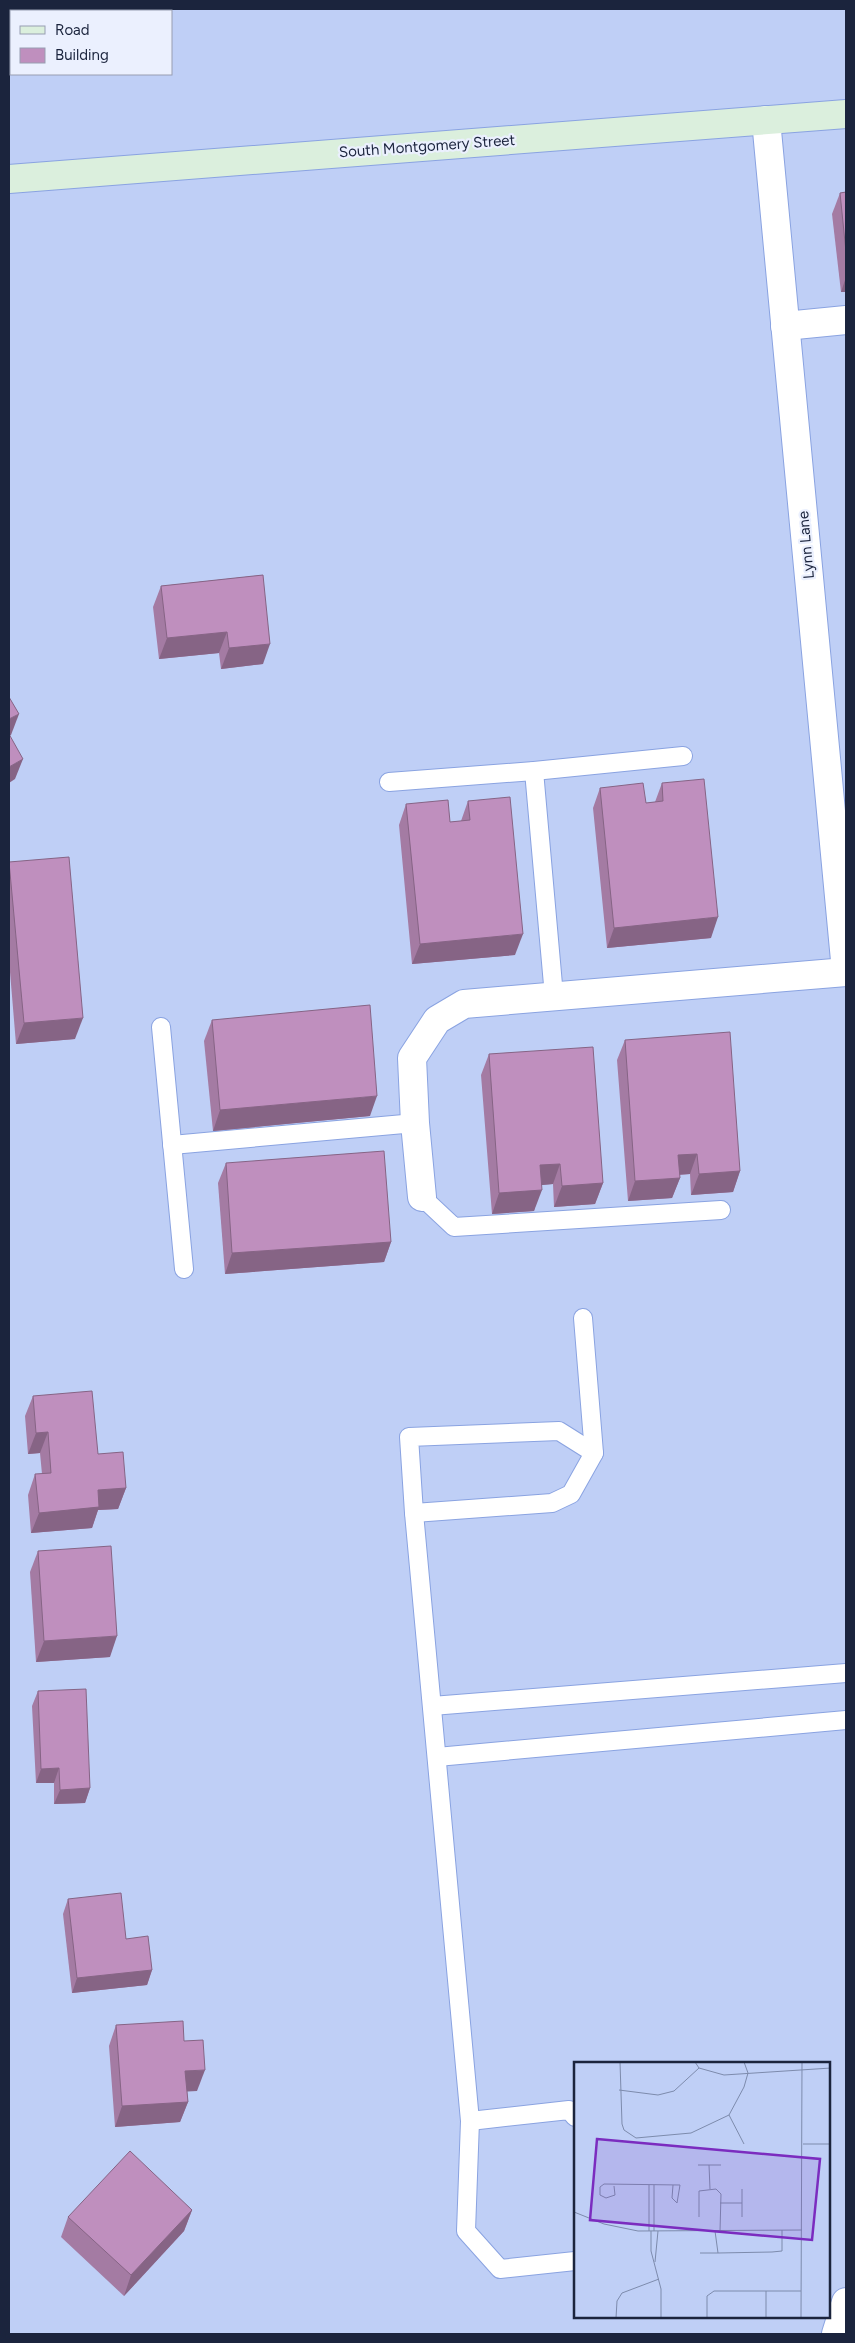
<svg xmlns="http://www.w3.org/2000/svg" width="855" height="2343" viewBox="0 0 855 2343" font-family="Figtree,sans-serif">
<style>
.lines{fill:none;stroke-linecap:round;stroke-linejoin:round}
.lane-casing{stroke:#8aa3e1;stroke-width:20}
.street-casing{stroke:#8aa3e1;stroke-width:30}
.secondary-casing{stroke:#8aa3e1;stroke-width:30}
.lane{stroke:#fff;stroke-width:18}
.street{stroke:#fff;stroke-width:28}
.secondary{stroke:#dbefdd;stroke-width:28}
.wall{fill:#a47ba3}
.shaded-wall{fill:#866485}
.building{fill:#bf8fbe;stroke:#866485}
.labels{text-anchor:middle;dominant-baseline:central;stroke-width:4.5;stroke-linejoin:round;paint-order:stroke}
.street-label{font-size:15px;fill:#1b243d;stroke:#ebf0fe}
.inset-road{fill:none;stroke:#7d8bac;stroke-width:1}
.view{fill:#7b2cbf;fill-opacity:0.15;stroke:#7b2cbf;stroke-width:2.5}
.inset-edge{fill:none;stroke:#1b243d;stroke-width:2.5}
</style>
<rect width="100%" height="100%" fill="#bfcff6"/>
<g class="lines">
<defs>
<g id="lane">
<polyline points="534,771 554,996"/>
<polyline points="389,782 534,771 683,756"/>
<polyline points="161,1027 184,1269"/>
<polyline points="172,1145 415,1123"/>
<polyline points="422,1197 454,1227 721,1210"/>
<polyline points="414,1513 552,1503 571,1494 594,1453 583,1318"/>
<polyline points="432,1706 846,1673"/>
<polyline points="437,1757 846,1720"/>
<polyline points="470,2121 569,2110 575,2117"/>
<polyline points="575,2261 500,2269 466,2231 470,2121 414,1513 409,1437 559,1431 594,1453"/>
</g>
<g id="street">
<polyline points="766,120 846,971"/>
<polyline points="785,326 846,320"/>
<polyline points="422,1197 415,1123 412,1058 437,1020 464,1004 846,972"/>
<polyline points="836,2334 846,2302"/>
</g>
<polyline id="secondary" points="9,179 846,114"/>
</defs>
<use href="#lane" class="lane-casing"/>
<use href="#street" class="street-casing"/>
<use href="#secondary" class="secondary-casing"/>
<use href="#lane" class="lane"/>
<use href="#street" class="street"/>
<use href="#secondary" class="secondary"/>
</g>
<g class="wall">
<polygon points="846,192 846,292 841,292 832,214 840,193"/>
<polygon points="263,575 263,664 221,669 219,653 159,659 153,607 161,586"/>
<polygon points="662,783 711,938 607,948 593,808 600,788 646,803 655,802"/>
<polygon points="468,801 515,955 412,964 399,825 406,804 450,822 461,821"/>
<polygon points="9,862 75,1039 16,1044 9,960"/>
<polygon points="212,1020 370,1116 213,1131 204,1041"/>
<polygon points="625,1040 740,1171 733,1192 691,1195 690,1174 679,1175 680,1178 672,1198 628,1201 617,1060"/>
<polygon points="489,1054 603,1183 595,1204 554,1207 553,1184 541,1185 534,1211 492,1214 481,1075"/>
<polygon points="226,1163 391,1242 384,1262 225,1274 218,1183"/>
<polygon points="33,1396 98,1454 126,1488 118,1509 98,1510 92,1528 31,1533 28,1495 35,1474 42,1474 40,1453 28,1454 25,1416"/>
<polygon points="38,1551 110,1657 36,1662 30,1572"/>
<polygon points="38,1691 90,1788 85,1803 54,1804 54,1783 36,1783 32,1706"/>
<polygon points="68,1899 126,1939 152,1970 147,1985 72,1993 63,1914"/>
<polygon points="116,2025 184,2041 197,2091 187,2091 188,2102 180,2122 115,2127 109,2046"/>
<polygon points="192,2210 184,2231 124,2296 61,2237 68,2217"/>
</g>
<g class="shaded-wall">
<polygon points="11,45 11,53 9,53 9,46"/>
<polygon points="846,277 846,292 841,292"/>
<polygon points="227,632 219,653 159,659 167,638"/>
<polygon points="270,644 263,664 221,669 229,648"/>
<polygon points="19,714 11,735 9,736 9,719"/>
<polygon points="23,759 15,779 9,783 9,767"/>
<polygon points="718,917 711,938 607,948 614,928"/>
<polygon points="523,934 515,955 412,964 420,944"/>
<polygon points="83,1018 75,1039 16,1044 24,1023"/>
<polygon points="377,1096 370,1116 213,1131 220,1110"/>
<polygon points="697,1154 690,1174 671,1175 678,1155"/>
<polygon points="560,1164 553,1184 532,1186 540,1165"/>
<polygon points="740,1171 733,1192 691,1195 699,1174"/>
<polygon points="680,1178 672,1198 628,1201 635,1181"/>
<polygon points="603,1183 595,1204 554,1207 562,1186"/>
<polygon points="542,1190 534,1211 492,1214 499,1193"/>
<polygon points="391,1242 384,1262 225,1274 232,1253"/>
<polygon points="48,1432 40,1453 28,1454 36,1433"/>
<polygon points="126,1488 118,1509 98,1510 92,1528 31,1533 39,1513 98,1490"/>
<polygon points="117,1636 110,1657 36,1662 44,1641"/>
<polygon points="59,1768 54,1783 36,1783 41,1769"/>
<polygon points="90,1788 85,1803 54,1804 60,1790"/>
<polygon points="152,1970 147,1985 72,1993 77,1978"/>
<polygon points="205,2070 197,2091 178,2092 185,2071"/>
<polygon points="188,2102 180,2122 115,2127 122,2106"/>
<polygon points="192,2210 184,2231 124,2296 131,2275"/>
</g>
<g class="building">
<polygon points="9,9 22,9 22,11 11,11 11,45 9,46"/>
<polygon points="846,192 846,252 840,193"/>
<polygon points="263,575 270,644 229,648 227,632 167,638 161,586"/>
<polygon points="9,697 19,714 9,719"/>
<polygon points="9,734 23,759 9,767"/>
<polygon points="704,779 718,917 614,928 600,788 643,783 646,803 663,801 662,783"/>
<polygon points="510,797 523,934 420,944 406,804 448,800 450,822 470,820 468,801"/>
<polygon points="69,857 83,1018 24,1023 9,862"/>
<polygon points="370,1005 377,1096 220,1110 212,1020"/>
<polygon points="730,1032 740,1171 699,1174 697,1154 678,1155 680,1178 635,1181 625,1040"/>
<polygon points="593,1047 603,1183 562,1186 560,1164 540,1165 542,1190 499,1193 489,1054"/>
<polygon points="384,1151 391,1242 232,1253 226,1163"/>
<polygon points="92,1391 98,1454 123,1452 126,1488 98,1490 99,1507 39,1513 35,1474 51,1473 48,1432 36,1433 33,1396"/>
<polygon points="111,1546 117,1636 44,1641 38,1551"/>
<polygon points="86,1689 90,1788 60,1790 59,1768 41,1769 38,1691"/>
<polygon points="121,1893 126,1939 148,1936 152,1970 77,1978 68,1899"/>
<polygon points="183,2021 184,2041 203,2040 205,2070 185,2071 188,2102 122,2106 116,2025"/>
<polygon points="130,2151 192,2210 131,2275 68,2217"/>
</g>
<g class="labels">
<g class="street-label">
<text transform="translate(427 146) rotate(-4)">South Montgomery Street</text>
<text transform="translate(806 545) rotate(-95)">Lynn Lane</text>
</g>
</g>
<g transform="translate(574 2062)">
<rect width="256" height="256" fill="#bfcff6"/>
<path class="inset-road" d="M46 0 48 62 50 68 62 76 117 71 155 53 170 25 174 11 170 0M121 0 125 6 150 13 257 6M45 28 84 33 100 29 125 6M155 53 170 82M229 82H257M124 103H147M135 103 136 127M75 123V169M99 123 98 136 103 141M40 124 41 133 32 136 26 133V125L30 122 106 123 103 141M168 127V155M146 141H168M0 150 30 162 64 169 228 168M125 155V129L142 127 147 132 146 169M77 169V189L87 227V256M80 169V123M141 169 144 191 198 190 208 189V168M126 191H144M81 200 84 169M42 256 43 239 48 231 85 217M133 256V234L140 229H227M192 256V229M227 256 228 0"/>
<path class="view" d="M23 77 246 97 238 178 16 158Z"/>
<rect width="256" height="256" class="inset-edge"/>
</g>
<rect width="855" height="2343" fill="none" stroke="#1b243d" stroke-width="20"/>
<rect x="10" y="10" width="162" height="65" fill="#ebf0fe" stroke="#989eb1"/>
<rect x="20" y="26" width="25" height="8" fill="#dbefdd" stroke="#989eb1"/>
<text x="55" y="35" font-size="15" fill="#1b243d">Road</text>
<rect x="20" y="48" width="25" height="15" fill="#bf8fbe" stroke="#989eb1"/>
<text x="55" y="60" font-size="15" fill="#1b243d">Building</text>
</svg>
